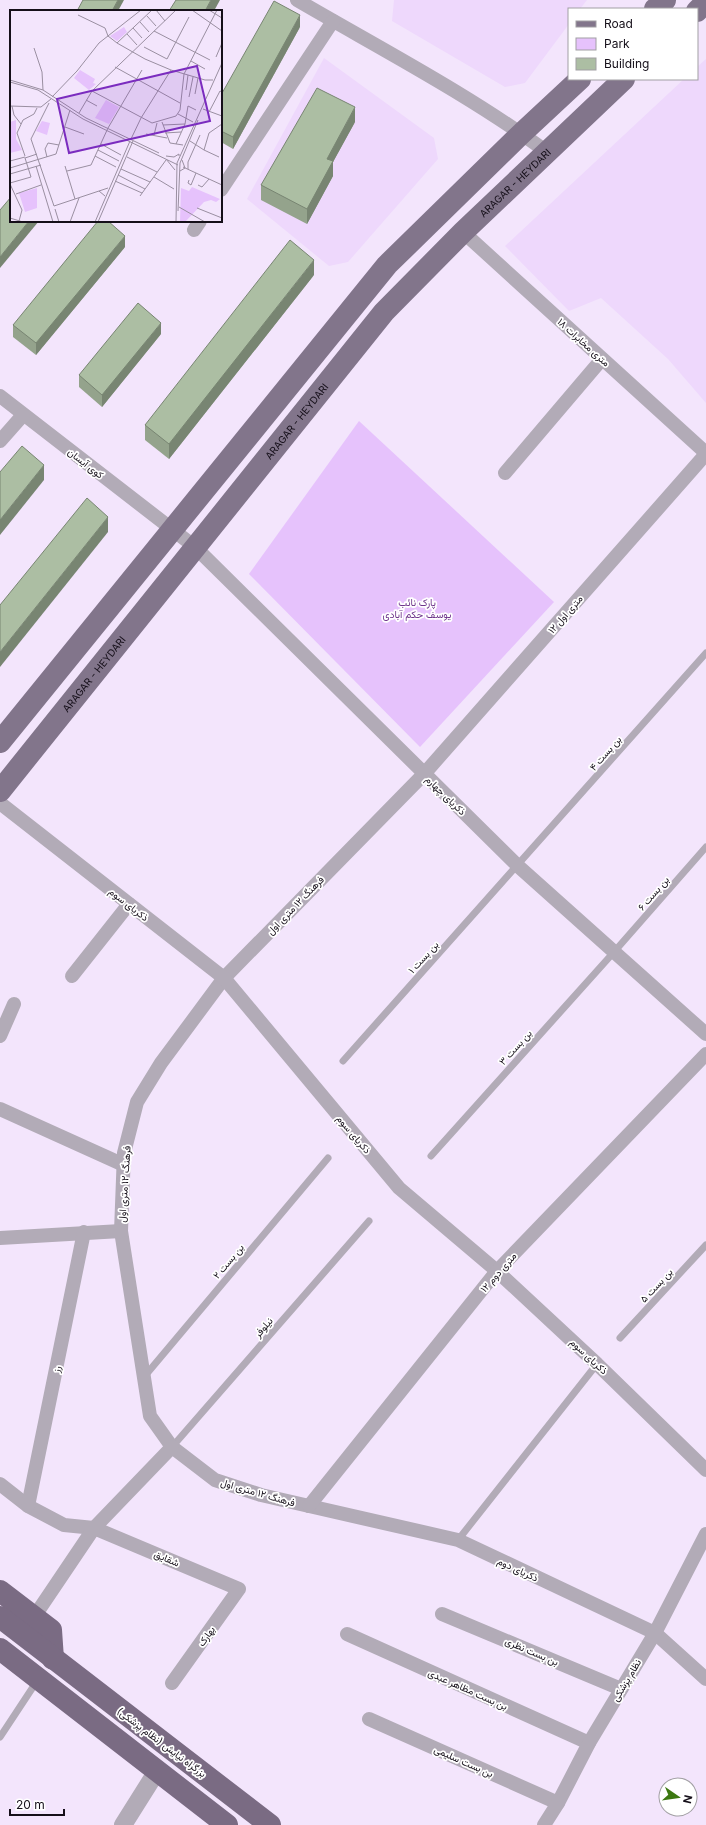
<svg xmlns="http://www.w3.org/2000/svg" width="706" height="1825" viewBox="0 0 706 1825" font-family="Inter,Vazirmatn,sans-serif">
<style>
.built{fill:#eed8fc}
.green{fill:#e6c2fc}
.lines{fill:none;stroke-linecap:round;stroke-linejoin:round}
.service{stroke:#b2abb7;stroke-width:7}
.minor{stroke:#b2abb7;stroke-width:14}
.tertiary{stroke:#b2abb7;stroke-width:18}
.primary{stroke:#82758b;stroke-width:22}
.trunk{stroke:#7a6b83;stroke-width:22}
.wall{fill:#94a38c}
.shaded-wall{fill:#788572}
.building{fill:#acbea3;stroke:#788572}
.labels{text-anchor:middle;dominant-baseline:central;stroke-width:3.5;stroke-linejoin:round;paint-order:stroke}
.street-label{font-size:10px;fill:#150f19;stroke:#fff}
.park-label{font-size:10px;fill:#6e358b;stroke:#fff}
.inset-road{fill:none;stroke:#9a8fa1;stroke-width:1}
.view{fill:#7b2cbf;fill-opacity:0.15;stroke:#7b2cbf;stroke-width:2}
.inset-edge{fill:none;stroke:#150f19;stroke-width:2}
</style>
<rect width="100%" height="100%" fill="#f3e5fc"/>
<g class="built">
<polygon points="394,0 587,0 580,9 569,9 569,24 525,83 505,87 392,21"/>
<polygon points="324,58 434,138 438,159 348,262 329,266 247,199"/>
<polygon points="706,59 706,403 668,359 601,298 569,311 505,246 684,79 697,79 697,67"/>
</g>
<polygon class="green" points="359,421 554,602 420,747 249,574"/>
<g class="lines">
<g class="service">
<polyline points="343,1061 706,653"/>
<polyline points="431,1156 614,952 706,847"/>
<polyline points="620,1338 706,1245"/>
<polyline points="144,1377 328,1158"/>
<polyline points="172,1447 369,1221"/>
<polyline points="458,1540 597,1364"/>
<polyline points="0,1737 37,1681"/>
</g>
<g class="minor">
<path d="M297 0C381 49 468 94 547 152"/>
<polyline points="221,190 333,21"/>
<polyline points="194,230 200,221"/>
<polyline points="463,232 706,453"/>
<polyline points="0,396 195,547 518,866 706,1034"/>
<polyline points="0,441 23,415"/>
<polyline points="706,454 424,774 224,978 161,1063 137,1102 124,1153 121,1231 150,1416 172,1447 215,1480 261,1495 458,1540 655,1633 706,1679"/>
<polyline points="505,473 602,359"/>
<polyline points="0,803 224,978 399,1188 497,1271 597,1364 706,1470"/>
<polyline points="72,976 129,904"/>
<polyline points="0,1036 14,1004"/>
<polyline points="0,1109 124,1165"/>
<polyline points="0,1238 121,1231"/>
<polyline points="0,1484 28,1506 64,1525 94,1528 239,1589 172,1683"/>
<polyline points="28,1506 84,1232"/>
<polyline points="309,1506 497,1271 706,1054"/>
<polyline points="442,1614 621,1689"/>
<polyline points="34,1617 94,1528 172,1447"/>
<polyline points="347,1634 589,1743"/>
<polyline points="369,1719 558,1803"/>
<polyline points="544,1825 558,1803 589,1743 655,1633 706,1534"/>
</g>
<polyline class="tertiary" points="123,1825 157,1771"/>
<g class="primary">
<polyline points="655,9 665,0"/>
<polyline points="697,11 706,2"/>
<polyline points="0,742 387,265 522,133 580,79"/>
<path id="s1" d="M0 791 384 312 463 232 624 79"/>
</g>
<g class="trunk">
<polyline points="0,1591 51,1630 53,1659"/>
<polyline points="0,1617 270,1825"/>
<polyline points="0,1649 227,1825"/>
</g>
</g>
<g class="wall">
<polygon points="300,27 233,149 221,142 221,95"/>
<polygon points="355,122 333,162 333,176 307,224 261,200 261,185"/>
<polygon points="125,247 36,355 13,337 13,325"/>
<polygon points="314,275 169,459 145,440 145,425"/>
<polygon points="161,334 102,407 79,387 79,375"/>
</g>
<g class="shaded-wall">
<polygon points="118,0 124,0 118,11 112,11"/>
<polygon points="211,0 220,0 214,11 205,11"/>
<polygon points="300,15 300,27 233,149 233,137"/>
<polygon points="355,107 355,122 333,162 333,176 307,224 307,209 327,159"/>
<polygon points="29,221 39,221 0,268 0,257"/>
<polygon points="125,236 125,247 36,355 36,343"/>
<polygon points="314,260 314,275 169,459 169,444"/>
<polygon points="161,323 161,334 102,407 102,395"/>
<polygon points="44,465 44,480 0,535 0,520"/>
<polygon points="108,517 108,532 0,667 0,652"/>
</g>
<g class="building">
<polygon points="83,0 118,0 112,11 77,11"/>
<polygon points="176,0 211,0 205,11 169,11"/>
<polygon points="274,1 300,15 233,137 221,131 221,95"/>
<polygon points="317,88 355,107 327,159 333,161 307,209 261,185"/>
<polygon points="11,197 11,221 29,221 0,257 0,210"/>
<polygon points="98,221 108,221 125,236 36,343 13,325"/>
<polygon points="290,240 314,260 169,444 145,425"/>
<polygon points="138,303 161,323 102,395 79,375"/>
<polygon points="22,446 44,465 0,520 0,472"/>
<polygon points="87,498 108,517 0,652 0,605"/>
</g>
<g class="labels">
<g class="street-label">
<text stroke="none"><textPath href="#s1" startOffset="798">ARAGAR - HEYDARI</textPath></text>
<text transform="translate(584 342) rotate(42)">۱۸ متری مخابرات</text>
<text stroke="none"><textPath href="#s1" startOffset="474">ARAGAR - HEYDARI</textPath></text>
<text transform="translate(86 463) rotate(38)">کوی آیسان</text>
<text transform="translate(565 614) rotate(-49)">۱۲ متری اول</text>
<text stroke="none"><textPath href="#s1" startOffset="150">ARAGAR - HEYDARI</textPath></text>
<text transform="translate(605 753) rotate(-49)">بن بست ۴</text>
<text transform="translate(446 795) rotate(44)">ذکریای چهارم</text>
<text transform="translate(653 893) rotate(-49)">بن بست ۶</text>
<text transform="translate(129 904) rotate(38)">ذکریای سوم</text>
<text transform="translate(295 905) rotate(-46)">فرهنگ ۱۲ متری اول</text>
<text transform="translate(423 957) rotate(-48)">بن بست ۱</text>
<text transform="translate(515 1047) rotate(-48)">بن بست ۳</text>
<text transform="translate(354 1134) rotate(50)">ذکریای سوم</text>
<text transform="translate(124 1184) rotate(-86)">فرهنگ ۱۲ متری اول</text>
<text transform="translate(228 1261) rotate(-50)">بن بست ۲</text>
<text transform="translate(498 1272) rotate(-49)">۱۲ متری دوم</text>
<text transform="translate(656 1285) rotate(-47)">بن بست ۵</text>
<text transform="translate(263 1327) rotate(-49)">نیلوفر</text>
<text transform="translate(589 1356) rotate(43)">ذکریای سوم</text>
<text transform="translate(56 1369) rotate(-78)">رز</text>
<text transform="translate(258 1492) rotate(16)">فرهنگ ۱۲ متری اول</text>
<text transform="translate(167 1558) rotate(23)">شقایق</text>
<text transform="translate(518 1569) rotate(25)">ذکریای دوم</text>
<text transform="translate(206 1636) rotate(-55)">بهارک</text>
<text transform="translate(532 1651) rotate(23)">بن بست نظری</text>
<text transform="translate(626 1680) rotate(-59)">نظام پزشکی</text>
<text transform="translate(468 1689) rotate(24)">بن بست مظاهر عبدی</text>
<text transform="translate(162 1742) rotate(37)">بزرگراه نیایش (نظام پزشکی)</text>
<text transform="translate(464 1761) rotate(24)">بن بست سلیمی</text>
</g>
<g class="park-label">
<text x="417" y="602">پارک نائب<tspan x="417" dy="12">یوسف حکم آبادی</tspan></text>
</g>
</g>
<g transform="translate(10 10)">
<rect width="212" height="212" fill="#f3e5fc"/>
<path d="M114 17 117 22 107 31 100 26ZM70 60 85 69 83 73 86 74 79 80 64 68ZM96 90 109 97 99 114 85 108ZM6 110V129L12 140 0 143V112ZM32 111 40 113 37 125 26 121ZM182 177 210 189 206 192 201 190 194 192 175 212H170L171 178 179 181ZM27 178V198L15 202 9 183Z" fill="#e6c2fc"/>
<path class="inset-road" d="M146 0 155 11M182 0 212 21M199 0 212 8M68 5 95 18 98 26 107 33 135 49 161 60 195 70H203M137 6 146 16M130 12 139 22M123 18 132 28M144 21 200 50M117 24 127 35M107 33 142 0M134 37 157 49 179 7M24 38 32 62 33 80M206 47 212 33M181 51 195 59M105 57 170 93M0 70 33 80 76 108 149 143M0 72 28 80 73 109 168 155M176 80 178 65M82 81 142 113 166 106 170 100 174 64 207 0M185 84 188 68M42 87 67 61 89 33 131 0M179 87 183 67M76 90 87 96M39 93 21 129 44 196 89 181M0 96 31 97 41 89M2 96 4 105 11 114M193 99 212 106M199 102 210 81 212 82M69 103 82 81 166 0M168 104 183 112M152 112 160 133 173 135M153 115 175 114M55 117 74 124M155 123 171 122M136 124 157 128M144 125 147 113M121 129 131 108 161 60M180 131 194 140 199 123 212 114M91 134 111 145M166 134 175 114 178 96 186 100M88 140 109 151M194 140 209 147M15 146 7 123 13 110 24 104 27 98M85 146 106 157M156 146 164 147 169 144V146M37 147 35 139 38 133 49 135M117 147 147 162M156 149 165 160M0 151 15 147M26 156 43 212M55 156 65 189M173 157 212 175M0 158 46 144 60 100M111 159 140 172M178 159V152L190 125M57 161 81 155 98 118 132 60M170 161 175 158 172 150M0 164 31 155M108 165 135 179M144 167 164 179M179 170 178 173 181 175 186 163M105 171 132 183M0 173 21 167 15 148 27 144M0 174 12 200 9 211M188 175 192 177 199 169M6 184 31 175M95 186 89 181 98 178M130 186 156 150M169 197 195 212M187 198 212 208M45 199 49 212M168 201 170 153 188 110M0 208 13 212M60 212 69 188M85 212 120 131M88 212 123 131M166 212 167 153 212 53"/>
<path class="view" d="M187 56 200 111 59 143 47 89Z"/>
<rect width="212" height="212" class="inset-edge"/>
</g>
<rect x="568" y="8" width="130" height="72" fill="#ffffff" stroke="#a19fa3"/>
<rect x="576" y="21" width="20" height="6" fill="#82758b" stroke="#a19fa3"/>
<text x="604" y="28" font-size="12" fill="#150f19">Road</text>
<rect x="576" y="38" width="20" height="12" fill="#e6c2fc" stroke="#a19fa3"/>
<text x="604" y="48" font-size="12" fill="#150f19">Park</text>
<rect x="576" y="58" width="20" height="12" fill="#acbea3" stroke="#a19fa3"/>
<text x="604" y="68" font-size="12" fill="#150f19">Building</text>
<g transform="translate(678 1797) rotate(103)"><circle r="19" fill="#ffffff" stroke="#a19fa3"/>
<path d="M0-3L7 15L0 10L-7 15Z" fill="#3c7811"/>
<text y="-6" font-size="11" font-weight="bold" text-anchor="middle" fill="#150f19">N</text>
</g>
<path d="M10 1809v6h54v-6" fill="none" stroke="#150f19" stroke-width="2"/>
<text x="16" y="1809" font-size="12" fill="#150f19" stroke="#ffffff" stroke-width="3" paint-order="stroke">20 m</text>
</svg>
